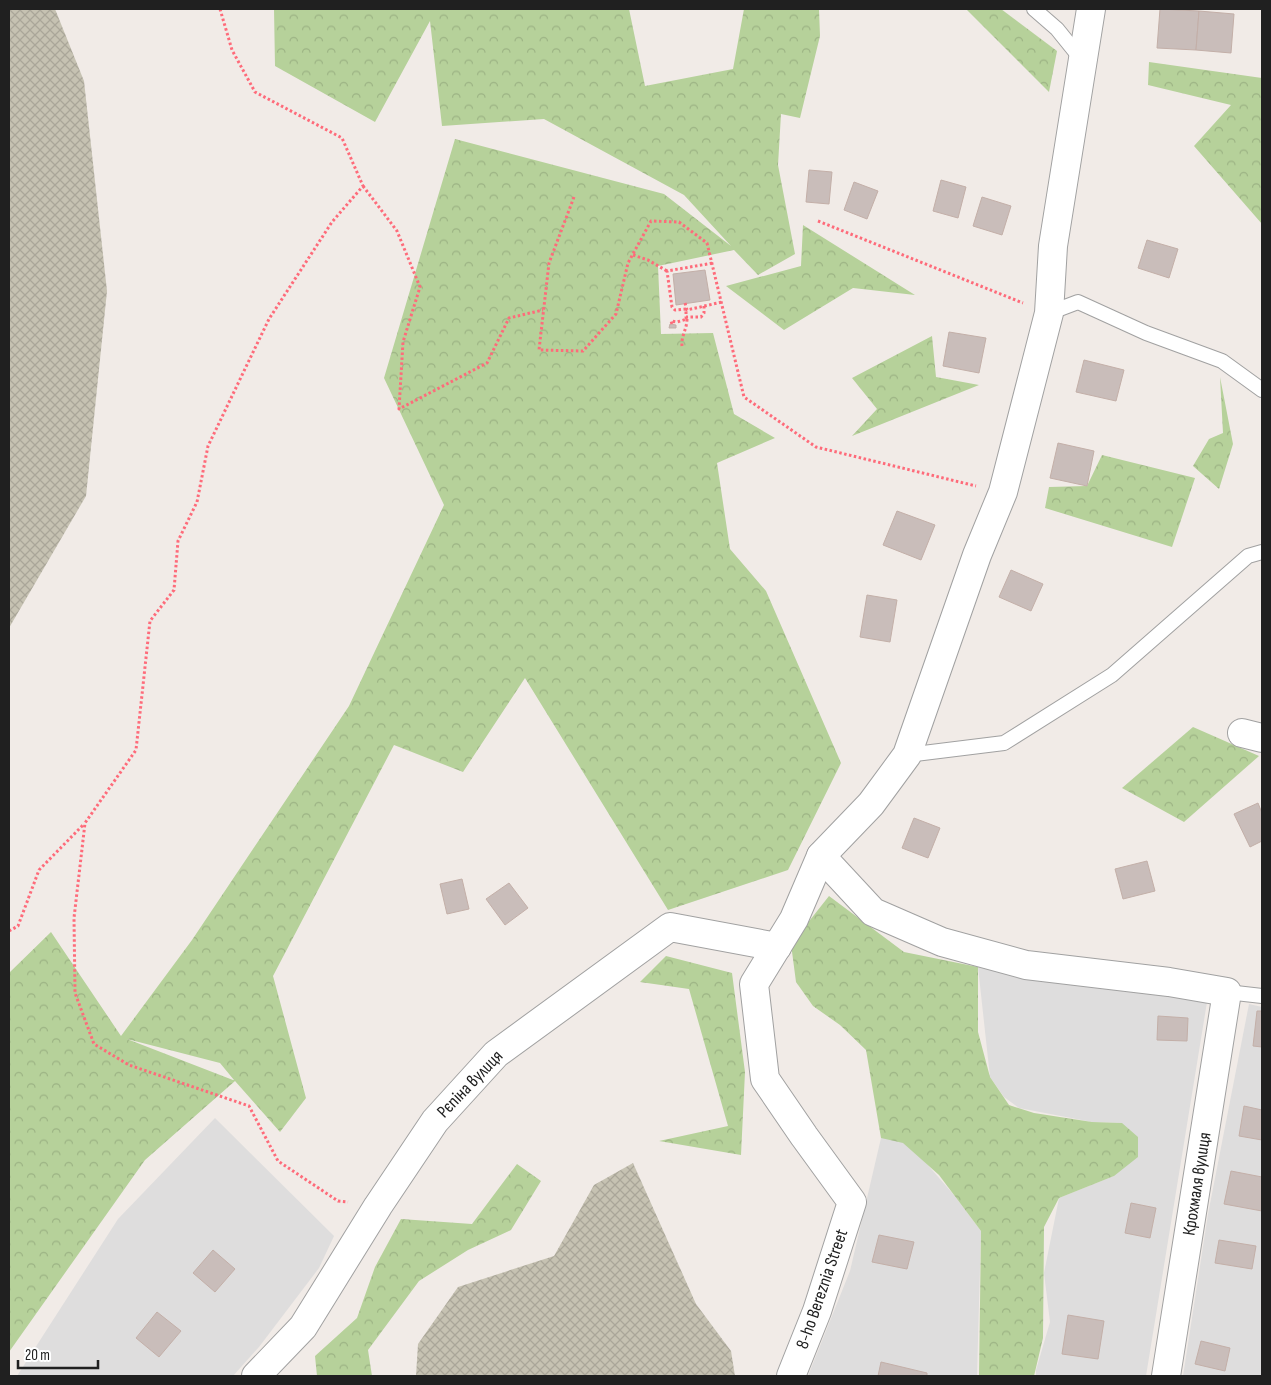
<svg xmlns="http://www.w3.org/2000/svg" width="1271" height="1385" viewBox="0 0 1271 1385" font-family="'Sofia Sans Condensed',sans-serif">
<style>
.residential{fill:#dedddd}
.construction{fill:url(#construction-cross-hatch)}
.forest{fill:url(#forest-crowns);fill-rule:evenodd}
.building{fill:#c9bdba;stroke:#c3afa8}
.lines{fill:none;stroke-linecap:round;stroke-linejoin:round}
.lane-casing{stroke:#a1a1a1;stroke-width:16}
.street-casing{stroke:#a1a1a1;stroke-width:30}
.path{stroke:#fe6b7a;stroke-width:3;stroke-dasharray:2.5 2.5;stroke-linecap:butt}
.lane{stroke:#fff;stroke-width:14}
.street{stroke:#fff;stroke-width:28}
.labels{text-anchor:middle;dominant-baseline:central;stroke-width:5;stroke-linejoin:round;paint-order:stroke}
.street-label{font-size:18px;fill:#202020;stroke:#fff}
</style>
<defs>
<pattern id="construction-cross-hatch" width="8" height="8" patternUnits="userSpaceOnUse" patternTransform="scale(1.25)"><rect width="8" height="8" fill="#c6c2b2"/><path d="M0 0l8 8M0 8l8-8" fill="none" stroke="#aaa699"/></pattern>
<pattern id="forest-crowns" width="20" height="18" patternUnits="userSpaceOnUse" patternTransform="scale(1.25)"><rect width="20" height="18" fill="#b6d19a"/><path d="M2 6a3 3 0 1 1 6 0M12 15a3 3 0 1 1 6 0" fill="none" stroke="#9cb384"/></pattern>
</defs>
<rect width="100%" height="100%" fill="#f1ebe7"/>
<g class="residential">
<polygon points="978,967 1207,1002 1146,1376 1036,1376 1036,1370 1050,1322 1044,1273 1059,1198 1114,1176 1122,1123 1092,1122 1019,1108 1004,1097 990,1077"/>
<polygon points="1249,1004 1262,1007 1262,1376 1183,1376 1208,1214"/>
<polygon points="215,1118 334,1236 319,1268 259,1347 233,1376 17,1376 118,1219"/>
<polygon points="904,1134 926,1163 953,1194 981,1231 977,1376 808,1376 850,1271 881,1138"/>
</g>
<g class="construction">
<polygon points="9,9 55,9 84,81 107,291 86,496 9,628"/>
<polygon points="633,1163 696,1304 731,1351 735,1376 416,1376 418,1344 458,1287 554,1256 594,1185"/>
</g>
<g class="forest">
<path d="M274 9H629L645 86 733 69 744 9H819L820 36 800 118 781 114 778 165 795 254 758 275 734 250 658 266 661 334 713 333 734 414 775 438 717 463 730 549 766 591 841 763 788 870 668 910 525 678 463 772 394 745 273 976 306 1098 280 1132 235 1081 145 1160 9 1352V973L51 932 121 1036 192 940 349 706 444 505 384 378 455 139 664 194 731 246 684 195 544 119 442 126 430 21 375 122 275 66ZM127 1039 220 1063 234 1080H233Z"/>
<polygon points="966,9 1001,9 1057,51 1049,92"/>
<polygon points="1149,62 1262,78 1262,224 1194,146 1231,105 1148,85"/>
<polygon points="803,225 915,295 853,288 784,330 726,286 801,266"/>
<polygon points="932,336 936,377 979,385 852,436 877,409 852,378"/>
<polygon points="1220,377 1233,444 1219,489 1193,466 1209,439 1223,433"/>
<polygon points="1102,455 1195,478 1172,547 1045,508 1049,487 1087,486"/>
<polygon points="1193,727 1259,756 1184,822 1122,788"/>
<polygon points="829,896 904,952 978,967 978,1032 990,1077 1009,1105 1034,1113 1092,1122 1122,1123 1138,1137 1138,1157 1114,1176 1059,1198 1044,1227 1043,1338 1034,1376 979,1376 981,1231 939,1175 903,1143 881,1138 866,1050 840,1025 813,1006 796,982 791,944"/>
<polygon points="666,956 732,973 745,1072 741,1155 659,1141 728,1126 689,989 640,982"/>
<polygon points="517,1164 541,1181 511,1230 468,1250 419,1281 368,1350 372,1376 317,1376 315,1356 357,1318 375,1267 401,1219 472,1224"/>
</g>
<g class="building">
<polygon points="1160,9 1199,11 1196,50 1157,48"/>
<polygon points="1199,11 1234,14 1231,53 1196,50"/>
<polygon points="809,170 832,172 829,204 806,202"/>
<polygon points="941,180 966,187 958,218 933,211"/>
<polygon points="854,182 878,191 867,219 844,210"/>
<polygon points="982,197 1011,206 1002,235 973,226"/>
<polygon points="1147,240 1178,249 1169,278 1138,268"/>
<polygon points="705,270 710,300 676,305 673,274"/>
<polygon points="670,324 676,325 676,328 669,328"/>
<polygon points="949,332 986,338 979,373 943,366"/>
<polygon points="1084,360 1124,370 1116,401 1076,392"/>
<polygon points="1058,443 1094,451 1087,486 1050,478"/>
<polygon points="897,511 935,525 921,560 883,545"/>
<polygon points="1011,570 1043,584 1031,611 999,597"/>
<polygon points="867,595 897,600 890,642 860,637"/>
<polygon points="1258,803 1262,813 1262,841 1250,847 1234,814"/>
<polygon points="914,818 940,828 928,858 902,848"/>
<polygon points="1147,861 1155,891 1123,899 1115,869"/>
<polygon points="462,879 469,909 447,914 440,884"/>
<polygon points="509,883 528,908 505,925 486,899"/>
<polygon points="1257,1011 1262,1011 1262,1047 1253,1046"/>
<polygon points="1158,1016 1188,1018 1187,1041 1157,1040"/>
<polygon points="1244,1106 1262,1110 1262,1140 1239,1136"/>
<polygon points="1231,1171 1262,1177 1262,1211 1224,1204"/>
<polygon points="1131,1203 1156,1208 1150,1238 1125,1233"/>
<polygon points="879,1235 914,1242 907,1269 872,1262"/>
<polygon points="1219,1240 1256,1246 1252,1269 1215,1263"/>
<polygon points="213,1250 235,1269 215,1292 193,1273"/>
<polygon points="157,1312 181,1331 159,1357 136,1338"/>
<polygon points="1068,1315 1104,1321 1098,1359 1062,1354"/>
<polygon points="1201,1341 1230,1348 1225,1371 1195,1364"/>
<polygon points="881,1362 927,1373 927,1376 878,1376"/>
</g>
<g class="lines">
<defs>
<g id="lane">
<polyline points="1034,9 1057,29 1082,60"/>
<polyline points="1049,313 1078,302 1146,333 1222,361 1262,390"/>
<polyline points="907,755 1004,743 1112,675 1248,556 1262,552"/>
<polyline points="1227,992 1262,996"/>
</g>
<g id="street">
<polyline points="1242,733 1262,738"/>
<polyline points="821,856 873,912 942,942 1026,965 1169,982 1227,992 1166,1376"/>
<polyline points="256,1376 303,1327 378,1206 435,1121 496,1054 670,927 777,947"/>
<polyline points="791,1376 817,1311 852,1202 804,1136 765,1079 754,984 794,919 821,856 871,804 907,755 977,555 1003,492 1049,313 1053,246 1091,9"/>
</g>
</defs>
<use href="#lane" class="lane-casing"/>
<use href="#street" class="street-casing"/>
<g class="path">
<polyline points="220,9 232,50 255,92 342,138 363,186 332,222 269,319 208,446 197,502 178,541 174,590 150,621 136,750 85,823 74,918 75,993 94,1044 129,1065 249,1106 278,1161 338,1201 348,1202"/>
<polyline points="363,186 397,231 420,287 403,342 399,409 487,363 509,318 543,310"/>
<polyline points="574,197 549,263 539,350 583,351 616,314 628,263 651,221 679,222 707,243 744,397 816,447 976,486"/>
<polyline points="818,221 1023,303"/>
<polyline points="633,255 648,260 667,271"/>
<polyline points="685,303 687,310 722,302"/>
<polyline points="704,306 704,313 701,317 686,317 686,309 675,310 672,307 667,271 713,263"/>
<polyline points="672,324 671,321 677,322 687,319 686,317"/>
<path d="M682 346C681 336 687 329 687 319"/>
<polyline points="9,931 18,926 39,870 84,824"/>
</g>
<use href="#lane" class="lane"/>
<use href="#street" class="street"/>
</g>
<g class="labels">
<g class="street-label">
<text transform="translate(470 1084) rotate(-46)">Рєпіна вулиця</text>
<text transform="translate(1197 1184) rotate(-81)">Крохмаля вулиця</text>
<text transform="translate(822 1289) rotate(-71)">8-ho Bereznia Street</text>
</g>
</g>
<rect width="1271" height="1385" fill="none" stroke="#202020" stroke-width="20"/>
<path d="M18 1360v8h80v-8" fill="none" stroke="#202020" stroke-width="2.5"/>
<text x="25" y="1360" font-size="15" fill="#202020" stroke="#ffffff" stroke-width="4" paint-order="stroke">20 m</text>
</svg>
